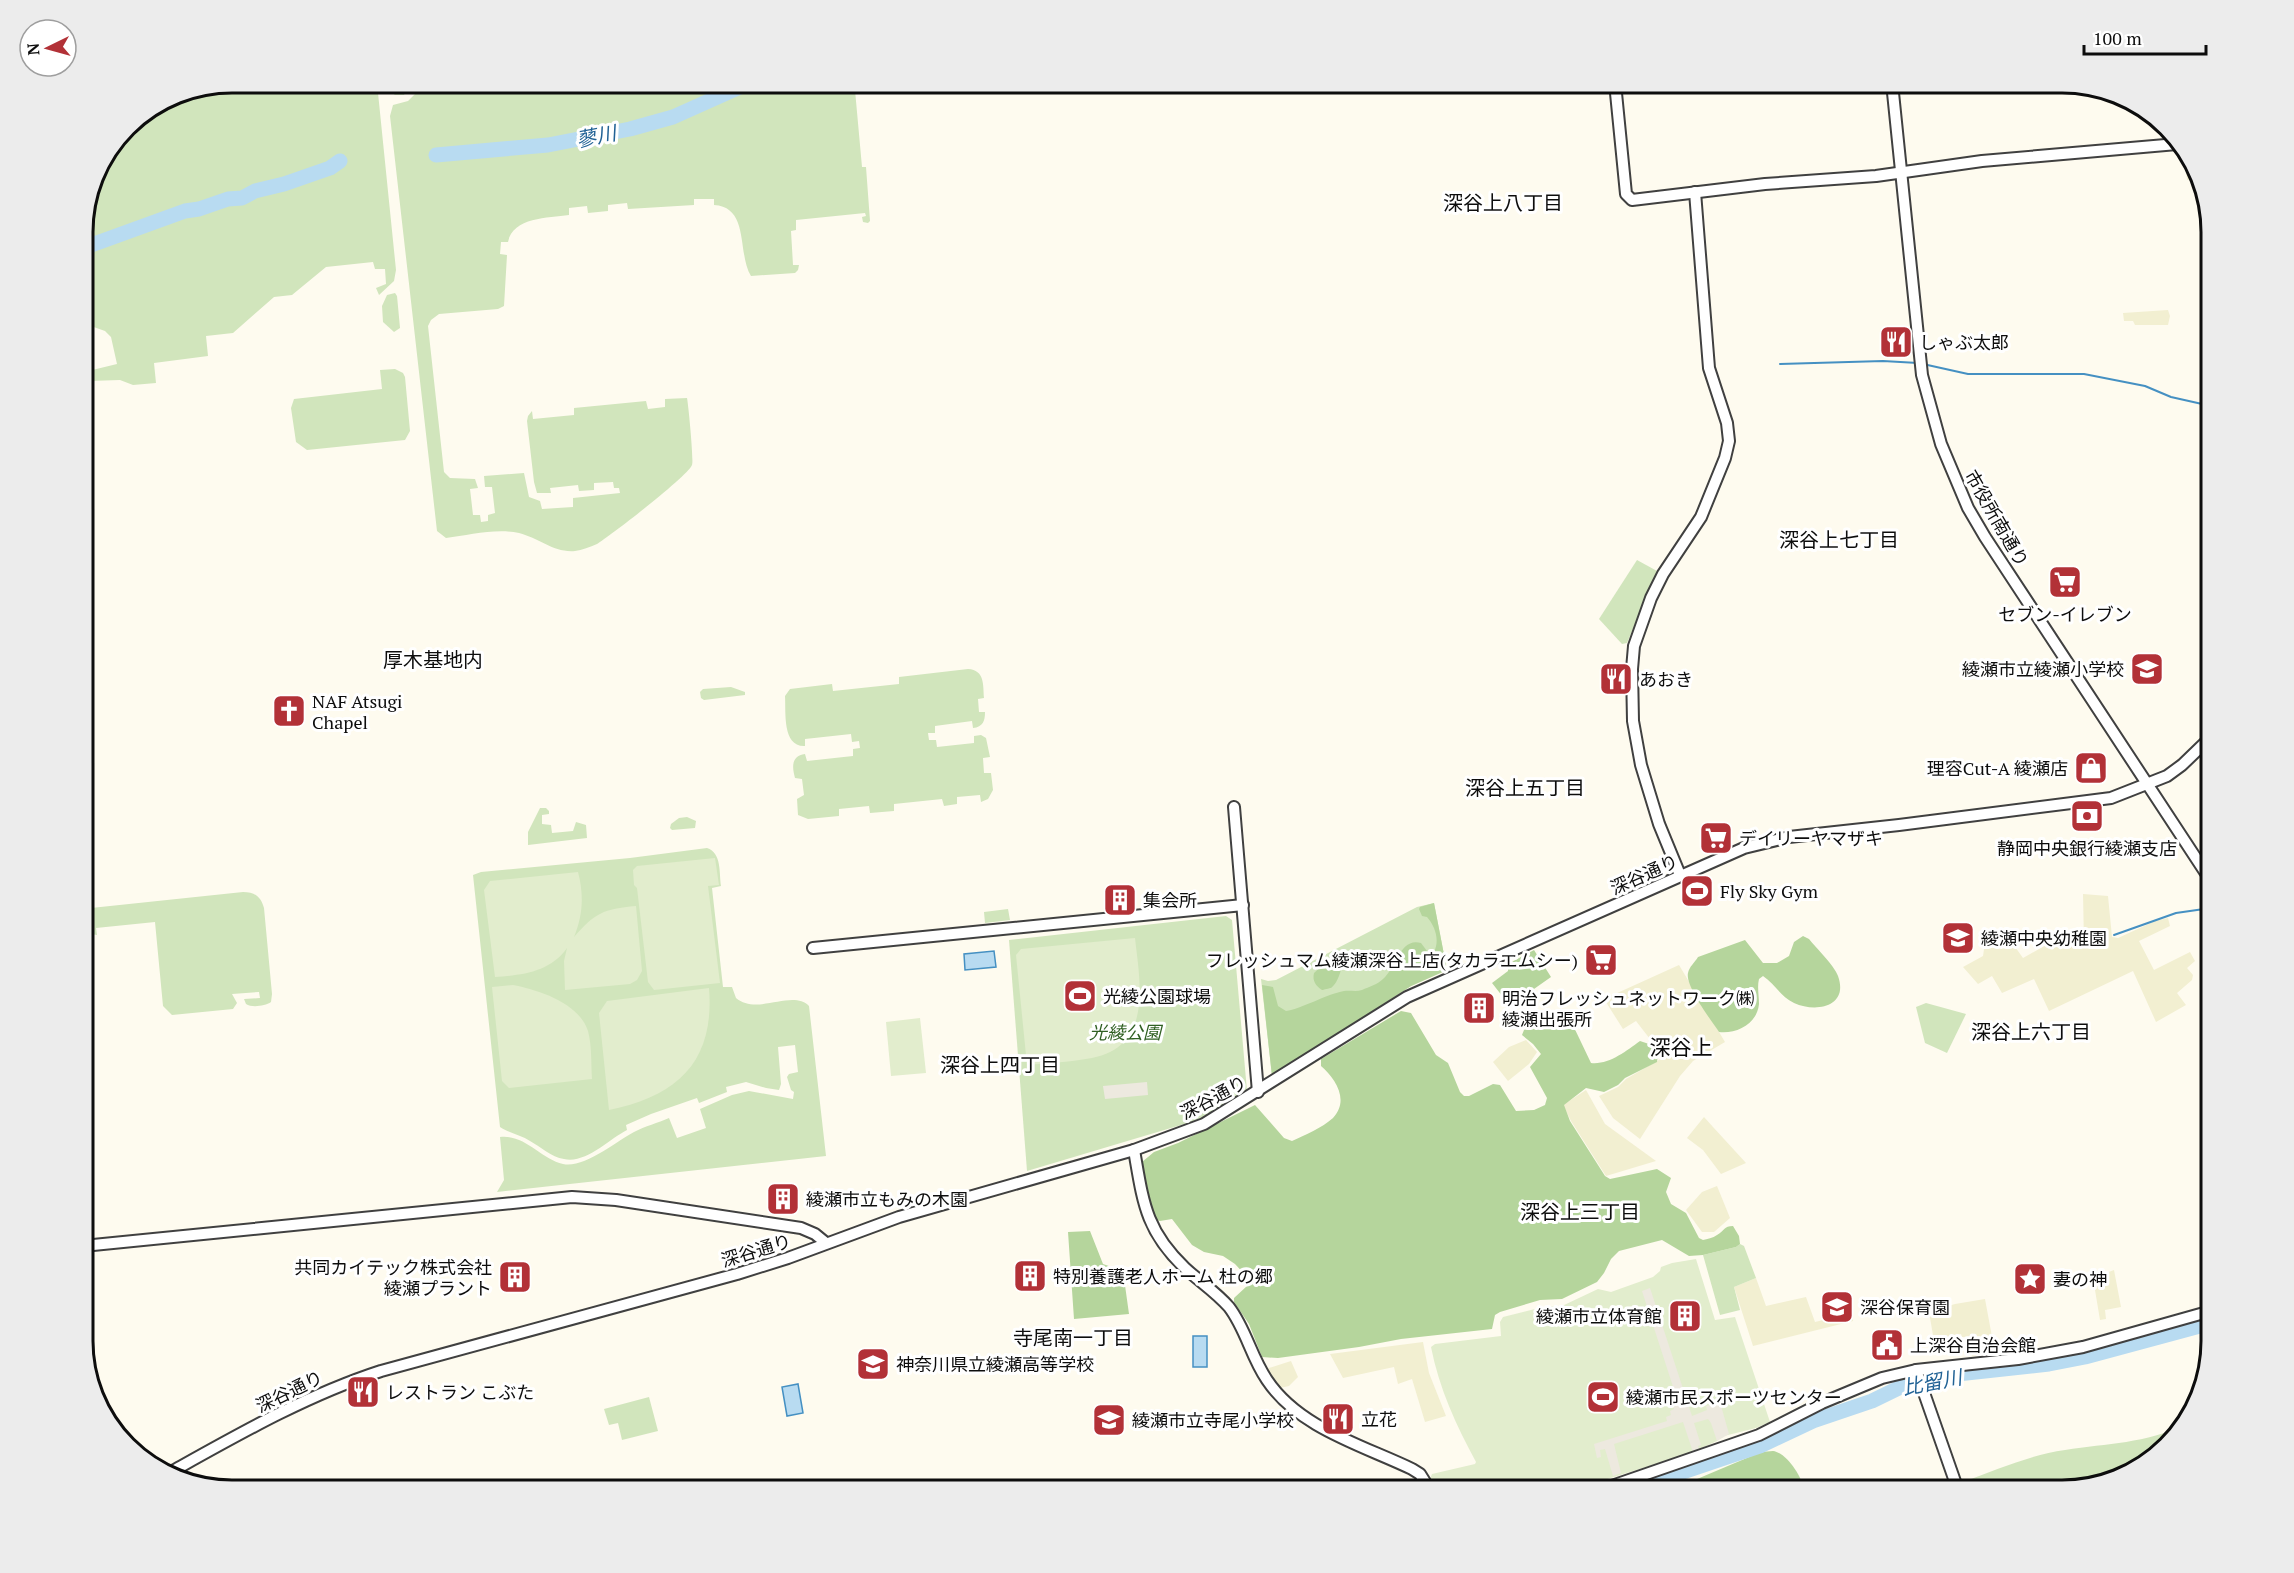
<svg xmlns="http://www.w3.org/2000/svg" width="2294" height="1573" viewBox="0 0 2294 1573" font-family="'PT Serif','Noto Sans JP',serif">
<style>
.farmland{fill:#f2efd1}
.green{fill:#d1e5bc}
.forest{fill:#b5d59c}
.pitch{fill:#e2edcd}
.plaza{fill:#ede9df}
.water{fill:#b8dbf1;stroke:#4590c2;stroke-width:1.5}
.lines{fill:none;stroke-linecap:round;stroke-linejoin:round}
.stream{stroke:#4590c2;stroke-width:2}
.river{stroke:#b8dbf1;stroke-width:15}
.tertiary-casing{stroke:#404040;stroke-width:14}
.tertiary{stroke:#fff;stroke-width:10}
.labels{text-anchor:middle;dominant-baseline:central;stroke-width:6;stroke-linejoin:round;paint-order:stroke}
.poi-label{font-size:18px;fill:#0d0d0d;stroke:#fff;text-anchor:start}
.street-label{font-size:18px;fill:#0d0d0d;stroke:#fff}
.park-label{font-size:18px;font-style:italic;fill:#306023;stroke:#fff}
.water-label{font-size:20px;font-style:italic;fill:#216295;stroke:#fff}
.neighbourhood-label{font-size:20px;fill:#0d0d0d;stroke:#fff}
.quarter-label{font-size:21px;fill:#0d0d0d;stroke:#fff}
.rim{fill:none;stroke:#0d0d0d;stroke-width:3}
</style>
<rect width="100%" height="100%" fill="#fefbef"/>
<g class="farmland">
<polygon points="2184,151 2196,165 2199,180 2187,180"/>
<polygon points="2168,310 2170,316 2168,325 2135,325 2133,321 2124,321 2123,313"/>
<polygon points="2083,894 2108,896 2112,937 2118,938 2155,921 2168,918 2170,926 2139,941 2154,970 2190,952 2195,961 2187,968 2193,975 2192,980 2177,993 2186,1005 2156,1022 2133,971 2049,1011 2034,979 2002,993 1992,976 1978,984 1963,967 1983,956 1986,936 1996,931 2013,944 2023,958 2071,931 2079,944 2084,942"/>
<polygon points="1679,965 1725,1042 1693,1061 1680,1076 1640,1139 1613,1118 1599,1096 1618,1087 1626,1079 1664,1057 1636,1021 1623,1029 1604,999"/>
<polygon points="1526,1040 1537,1052 1529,1064 1508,1081 1493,1062 1509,1047"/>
<polygon points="1586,1090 1605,1124 1656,1161 1606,1176 1571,1121 1563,1105"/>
<polygon points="1704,1117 1713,1127 1746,1163 1721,1174 1703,1150 1687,1138"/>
<polygon points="1717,1186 1730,1218 1714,1232 1702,1232 1686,1210 1702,1192"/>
<polygon points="2114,1270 2121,1307 2105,1310 2106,1319 2100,1320 2093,1278"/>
<polygon points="1756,1278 1766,1306 1806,1297 1815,1322 1852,1313 1853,1321 1753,1346 1734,1287"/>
<polygon points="1985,1299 1995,1353 1972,1356 1967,1337 1962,1337 1961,1334 1956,1335 1957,1338 1934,1341 1929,1312 1955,1304"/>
<polygon points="1423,1342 1429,1373 1446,1416 1425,1422 1412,1379 1398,1384 1394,1367 1343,1378 1330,1354"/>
<polygon points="1291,1361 1298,1377 1289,1386 1280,1388 1266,1369"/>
</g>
<g class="green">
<polygon points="232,83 377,83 396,270 394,281 379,295 376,288 386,284 385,269 375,269 373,262 326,267 292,295 274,297 233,333 206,336 208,356 154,363 156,383 133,385 120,380 89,381 85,379 84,372 117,364 111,337 105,331 88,325 83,328 83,222 94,174 126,126 175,94"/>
<polygon points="386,83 411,83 411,84 404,95 395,95 388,90"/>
<path d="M418 83H858L855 90 862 167H866L870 221 868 223 863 222 862 217 866 216 865 213 796 220V230L791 231 793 265H799L798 270 795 273 751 276C737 254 750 207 714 205V199H694V205L628 209 627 203 608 205V211L588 213 587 206 569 208V215C548 218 513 217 508 242H501L500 254 507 255 504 306 498 309 439 314 431 320 428 326 444 472 450 478 475 479 478 488 470 489 473 515H480L481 522 488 521V515L495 513 492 487H485L484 476 524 473 529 497 540 501 542 509 573 507V498L620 493 619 488H614L613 482 594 483V490L579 491 578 485 550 488 551 493H537L534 482 527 421 528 416 532 411 533 419 574 415V408L646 401 648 409 665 407V399L687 398C688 401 694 461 692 465 688 476 610 536 597 544 590 547 582 550 575 551 554 553 539 538 519 533 496 528 469 535 446 538L437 531 390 116 393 105 408 101 417 92Z"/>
<polygon points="395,293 397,296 400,328 394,332 383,322 382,306 387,295"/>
<polygon points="395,369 403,373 405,377 410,431 405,440 307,450 296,442 291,408 294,399 382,389 380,370"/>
<polygon points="1637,560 1657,571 1627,643 1622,644 1599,619"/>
<path d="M968 669C985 670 983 685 984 698L978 699 979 712H985C985 721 983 727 973 728L972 721 935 726V733H928L929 740H936L937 747 974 743V736L981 735 986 738 990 757 983 758 984 773H991L993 790 988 799 981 802 980 795 957 797V804L944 806 942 799 894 804V811L870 813 869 806 839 809V816L808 819 798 815 797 799 804 795 802 779 795 778C792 767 791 756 805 754L807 761 853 756V749L860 748 859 741 852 742 851 734 805 739V746C782 747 786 713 785 696L790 689 832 684 833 691 899 684V677Z"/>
<polygon points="731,687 745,692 745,695 704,700 701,698 700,692 703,689"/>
<polygon points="540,808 546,808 549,811 549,814 542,815 542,824 551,825 552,833 573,831 576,822 586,825 587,838 528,845 528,832"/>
<polygon points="687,817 696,821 695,828 672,830 670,828 671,824 679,818"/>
<path d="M707 848C722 853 719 873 721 886L712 888 723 987H732L736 998C757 1016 792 989 809 1006L826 1156 497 1192 504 1180 500 1137C525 1134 541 1159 563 1164 583 1169 617 1141 634 1132 645 1126 658 1123 669 1118L677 1138 706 1128 700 1109 732 1095 749 1091 793 1099 794 1092 791 1090 787 1077 789 1074 798 1072 795 1045 778 1047 781 1084 779 1090 766 1088 746 1082 726 1087 727 1092 699 1103 697 1098 651 1114 626 1125 627 1130C609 1139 586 1164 564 1159 551 1157 541 1147 530 1141 521 1135 509 1133 500 1127L473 875 481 872 630 858Z"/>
<path d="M243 892C255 892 261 897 264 908L272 994 271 1002C265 1006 252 1008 246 1004L244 999 260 998 259 992 232 994 237 1003 233 1009 172 1015 163 1006 155 922 96 928 97 935 91 934C86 927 85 913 91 908Z"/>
<polygon points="1434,903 1447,970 1411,986 1272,1076 1261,979 1268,981 1276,980 1417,907"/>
<polygon points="1008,909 1010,920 985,923 984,912"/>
<polygon points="1226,916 1232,920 1247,1091 1215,1112 1191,1122 1027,1171 1009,940"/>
<polygon points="1926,1003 1966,1014 1947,1053 1925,1043 1916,1007"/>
<polygon points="1740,1244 1744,1246 1756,1278 1734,1287 1740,1310 1720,1315 1703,1255 1736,1247"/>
<polygon points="649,1397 658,1431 622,1440 618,1423 609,1425 604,1409"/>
<path d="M2186 1424 2130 1474 2123 1476 2025 1490H1966L1963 1482C1996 1470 2030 1455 2065 1450 2108 1443 2145 1444 2186 1424Z"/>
</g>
<g class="forest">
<path d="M1434 903 1447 970 1411 986 1272 1076 1262 985 1273 987 1278 1006 1286 1011C1301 1009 1327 994 1344 991 1350 990 1356 992 1362 990 1369 987 1378 984 1383 979 1396 968 1400 937 1421 943L1427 951 1434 952C1440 940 1435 926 1427 917L1422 916 1419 909 1420 907Z"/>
<path d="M1803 936 1809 939C1816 948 1834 965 1838 976 1849 1007 1816 1013 1794 1003 1780 996 1775 984 1763 976L1759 979C1757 987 1759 995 1759 1004 1757 1024 1737 1034 1719 1032 1711 1020 1685 986 1688 973 1689 967 1695 962 1698 957L1745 940 1763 963H1777L1789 956 1794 942Z"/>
<polygon points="1534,950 1551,977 1510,1006 1492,983 1508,971 1508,964"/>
<path d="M1338 951H1343C1345 960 1339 983 1331 988 1330 988 1323 990 1322 990 1316 986 1312 981 1314 973Z"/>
<path d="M1401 1011 1411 1013 1436 1055 1448 1063 1460 1092 1464 1096H1469L1493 1084 1500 1085 1516 1111 1534 1110 1545 1105 1547 1098 1530 1067 1541 1054 1533 1044 1522 1035 1524 1030 1530 1026 1543 1027 1570 1019 1591 1063C1609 1065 1626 1051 1640 1041L1649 1044 1658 1054 1657 1062 1625 1078 1618 1085 1604 1092 1586 1088 1564 1105 1570 1121 1605 1176 1610 1179 1657 1169 1671 1178 1666 1192 1671 1204 1686 1213 1699 1238 1703 1240C1707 1239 1713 1238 1717 1235 1724 1231 1724 1226 1733 1226L1739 1236 1740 1244 1736 1247 1703 1255 1689 1256 1662 1240 1619 1251 1611 1259 1604 1273 1597 1282 1562 1299 1540 1300 1500 1312 1495 1315 1492 1329 1401 1339 1359 1347 1278 1358 1262 1357 1249 1324 1234 1302V1298L1247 1286 1248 1278 1235 1264 1223 1256 1204 1252 1192 1245 1172 1219 1160 1221 1154 1219 1142 1162 1154 1152 1178 1143 1255 1105 1284 1138 1292 1141C1305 1135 1322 1128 1333 1118 1350 1100 1335 1078 1321 1066V1059Z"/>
<polygon points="1090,1231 1103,1264 1123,1271 1129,1314 1074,1319 1068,1232"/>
<path d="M1773 1451C1787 1453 1802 1477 1804 1490H1671L1761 1452Z"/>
</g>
<g class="pitch">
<polygon points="715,858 719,885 708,886 720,983 654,990 648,982 637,888 634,885 633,870 637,866"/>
<path d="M578 872C584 895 583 915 574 937 595 913 603 909 636 906L642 971 637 980 630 984 565 990 564 961 567 948C550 972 523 975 495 977L484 890 490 881Z"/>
<path d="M1135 938C1140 983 1153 1046 1092 1058 1071 1062 1049 1063 1027 1065L1016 955 1021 949Z"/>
<path d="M513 985C539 990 579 1003 588 1031 592 1046 591 1064 592 1079L509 1088 502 1081 492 987Z"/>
<path d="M709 988C715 1061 678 1096 609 1110L599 1013 607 1001Z"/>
<polygon points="920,1018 926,1073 891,1076 886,1022"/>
<path d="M1696 1259 1715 1320 1735 1317 1770 1422 1756 1428 1724 1436 1717 1441 1691 1453 1572 1490H1437L1430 1479 1432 1474 1475 1464 1476 1462C1456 1425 1439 1388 1431 1347L1435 1344 1501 1336 1500 1322 1503 1317 1543 1307 1562 1306 1598 1289 1611 1292 1653 1277 1660 1271 1661 1267 1672 1263Z"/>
</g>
<g class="plaza">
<polygon points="1147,1082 1148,1095 1105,1099 1103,1086"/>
<polygon points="1650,1288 1692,1416 1707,1410 1706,1406 1720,1402 1729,1434 1717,1441 1711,1423 1708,1419 1694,1423 1701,1445 1698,1446 1700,1450 1693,1452 1683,1422 1614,1444 1621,1473 1613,1476 1605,1449 1600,1450 1601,1457 1597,1458 1594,1444 1667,1421 1666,1417 1671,1415 1670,1411 1674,1409 1673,1404 1678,1402 1642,1291"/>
</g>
<g class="water">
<polygon points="994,951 996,967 965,970 964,954"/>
<rect x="1193" y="1336" width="14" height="31"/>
<polygon points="798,1384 803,1413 787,1416 782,1387"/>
</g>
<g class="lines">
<g class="stream">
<polyline points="1780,364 1883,361 1918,363"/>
<polyline points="1923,364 1968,374 2084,374 2145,386 2171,397 2211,406"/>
<polyline points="2114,935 2176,913 2211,908"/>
</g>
<g class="river">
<polyline points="436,155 548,145 630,129 673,117 749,83"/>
<polyline points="83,248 185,211 199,209 228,199 242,198 255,191 284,184 330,168 340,161"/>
<polyline points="1053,1490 1059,1490"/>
<polyline points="1630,1490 1760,1446 1813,1421 1872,1401 1911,1382 1939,1376 2049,1364 2085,1357 2211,1323"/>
</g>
<defs>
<g id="tertiary">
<polyline points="1330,83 1330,87"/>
<polyline points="1615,83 1626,194 1632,200 1765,184 1876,176 1982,161 2177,144"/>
<polyline points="1892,83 1922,375 1941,444 1968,508 1985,537 2211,881"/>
<polyline points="1234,807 1258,1092"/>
<polyline points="1680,875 1659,824 1641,765 1633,721 1632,669 1634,646 1651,598 1663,574 1701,517 1725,458 1729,441 1727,423 1709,368 1695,192"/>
<polyline points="813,948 1243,905"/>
<path d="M1134 1150C1143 1201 1145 1230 1185 1268 1199 1281 1216 1292 1229 1307 1246 1329 1251 1357 1267 1380 1299 1428 1362 1445 1412 1469L1420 1474 1430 1490"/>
<polyline points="83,1246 572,1197 616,1200 801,1228 815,1234 826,1243"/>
<polyline points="1916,1370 1958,1490"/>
<path d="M171 1472C239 1434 307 1395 381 1371L737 1274 788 1258 899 1217 1134 1150 1204 1124 1407 997 1744 848 1789 837 1899 825 2111 798 2167 776 2182 765 2211 737"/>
<polyline points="1600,1490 1759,1435 1822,1403 1882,1378 1916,1370 2018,1359 2083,1347 2211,1311"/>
</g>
</defs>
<use href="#tertiary" class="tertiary-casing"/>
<use href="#tertiary" class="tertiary"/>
</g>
<defs>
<symbol id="restaurant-square" viewBox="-11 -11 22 22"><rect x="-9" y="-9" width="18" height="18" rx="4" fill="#b23137" stroke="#fff"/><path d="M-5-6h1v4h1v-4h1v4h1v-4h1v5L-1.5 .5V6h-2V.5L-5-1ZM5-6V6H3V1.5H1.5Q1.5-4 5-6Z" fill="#fff"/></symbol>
<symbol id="supermarket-square" viewBox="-11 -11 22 22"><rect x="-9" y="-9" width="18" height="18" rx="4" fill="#b23137" stroke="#fff"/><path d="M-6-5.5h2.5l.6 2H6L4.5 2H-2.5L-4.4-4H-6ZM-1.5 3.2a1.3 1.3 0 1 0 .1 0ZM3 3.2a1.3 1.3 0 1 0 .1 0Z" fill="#fff"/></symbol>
<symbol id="school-square" viewBox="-11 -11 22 22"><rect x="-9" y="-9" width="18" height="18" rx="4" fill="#b23137" stroke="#fff"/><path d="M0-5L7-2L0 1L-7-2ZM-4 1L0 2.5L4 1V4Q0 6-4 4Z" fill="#fff"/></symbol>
<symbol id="church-square" viewBox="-11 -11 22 22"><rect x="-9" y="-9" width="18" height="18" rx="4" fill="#b23137" stroke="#fff"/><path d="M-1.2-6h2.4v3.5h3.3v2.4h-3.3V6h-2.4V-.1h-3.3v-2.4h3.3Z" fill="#fff"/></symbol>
<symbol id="shop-square" viewBox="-11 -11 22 22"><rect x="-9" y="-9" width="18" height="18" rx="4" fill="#b23137" stroke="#fff"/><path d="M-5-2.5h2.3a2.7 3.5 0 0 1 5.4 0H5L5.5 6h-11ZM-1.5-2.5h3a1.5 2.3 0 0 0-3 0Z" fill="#fff"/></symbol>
<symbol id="bank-square" viewBox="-11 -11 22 22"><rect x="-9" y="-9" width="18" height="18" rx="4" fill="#b23137" stroke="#fff"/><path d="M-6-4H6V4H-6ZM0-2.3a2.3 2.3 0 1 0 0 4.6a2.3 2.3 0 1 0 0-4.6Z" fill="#fff"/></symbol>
<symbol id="stadium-square" viewBox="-11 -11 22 22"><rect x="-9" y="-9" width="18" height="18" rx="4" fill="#b23137" stroke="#fff"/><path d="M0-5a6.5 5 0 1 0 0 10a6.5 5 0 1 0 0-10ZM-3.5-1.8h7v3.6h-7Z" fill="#fff"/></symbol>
<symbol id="building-square" viewBox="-11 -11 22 22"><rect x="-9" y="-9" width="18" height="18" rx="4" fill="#b23137" stroke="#fff"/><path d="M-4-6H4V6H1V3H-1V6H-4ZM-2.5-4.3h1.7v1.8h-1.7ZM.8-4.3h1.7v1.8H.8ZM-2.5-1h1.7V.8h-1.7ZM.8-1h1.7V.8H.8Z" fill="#fff"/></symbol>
<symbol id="sight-square" viewBox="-11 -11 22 22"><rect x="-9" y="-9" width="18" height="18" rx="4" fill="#b23137" stroke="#fff"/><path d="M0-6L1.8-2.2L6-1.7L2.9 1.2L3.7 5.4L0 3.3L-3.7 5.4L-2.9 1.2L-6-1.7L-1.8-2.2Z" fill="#fff"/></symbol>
<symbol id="civic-square" viewBox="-11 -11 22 22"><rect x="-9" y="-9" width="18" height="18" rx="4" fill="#b23137" stroke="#fff"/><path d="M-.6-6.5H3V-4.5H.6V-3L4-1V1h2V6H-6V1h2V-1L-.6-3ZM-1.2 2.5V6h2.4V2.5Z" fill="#fff"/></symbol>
</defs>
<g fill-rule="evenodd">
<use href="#restaurant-square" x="1877" y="323" width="38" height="38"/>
<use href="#supermarket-square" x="2046" y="563" width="38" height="38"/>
<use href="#school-square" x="2128" y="650" width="38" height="38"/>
<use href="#restaurant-square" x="1597" y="660" width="38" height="38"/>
<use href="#church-square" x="270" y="692" width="38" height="38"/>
<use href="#shop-square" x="2072" y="749" width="38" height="38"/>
<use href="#bank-square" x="2068" y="797" width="38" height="38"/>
<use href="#supermarket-square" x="1697" y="819" width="38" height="38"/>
<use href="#stadium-square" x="1678" y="872" width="38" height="38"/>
<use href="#building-square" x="1101" y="881" width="38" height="38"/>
<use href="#school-square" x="1939" y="919" width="38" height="38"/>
<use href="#supermarket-square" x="1582" y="941" width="38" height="38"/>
<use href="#stadium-square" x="1061" y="977" width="38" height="38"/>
<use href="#building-square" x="1460" y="989" width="38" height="38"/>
<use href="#building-square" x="764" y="1180" width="38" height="38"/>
<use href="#building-square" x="1011" y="1257" width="38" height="38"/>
<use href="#building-square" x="496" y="1258" width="38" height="38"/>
<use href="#sight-square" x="2011" y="1260" width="38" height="38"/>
<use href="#school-square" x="1818" y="1288" width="38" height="38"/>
<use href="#building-square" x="1666" y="1297" width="38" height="38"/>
<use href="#civic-square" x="1868" y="1326" width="38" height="38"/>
<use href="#school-square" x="854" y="1345" width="38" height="38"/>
<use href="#restaurant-square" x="344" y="1373" width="38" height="38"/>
<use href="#stadium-square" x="1584" y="1378" width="38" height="38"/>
<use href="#restaurant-square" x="1319" y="1400" width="38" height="38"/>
<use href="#school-square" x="1090" y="1401" width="38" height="38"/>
</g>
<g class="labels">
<g class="poi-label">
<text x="1919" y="342">しゃぶ太郎</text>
<text x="2065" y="614" text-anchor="middle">セブン-イレブン</text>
<text x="2124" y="669" text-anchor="end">綾瀬市立綾瀬小学校</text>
<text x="1639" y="679">あおき</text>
<text x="312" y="701">NAF Atsugi<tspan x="312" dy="21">Chapel</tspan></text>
<text x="2068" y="768" text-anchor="end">理容Cut-A 綾瀬店</text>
<text x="1739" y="838">デイリーヤマザキ</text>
<text x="2087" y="848" text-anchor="middle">静岡中央銀行綾瀬支店</text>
<text x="1720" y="891">Fly Sky Gym</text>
<text x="1143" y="900">集会所</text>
<text x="1981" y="938">綾瀬中央幼稚園</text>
<text x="1578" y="960" text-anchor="end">フレッシュマム綾瀬深谷上店(タカラエムシー)</text>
<text x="1103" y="996">光綾公園球場</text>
<text x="1502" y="998">明治フレッシュネットワーク㈱<tspan x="1502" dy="21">綾瀬出張所</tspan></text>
<text x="806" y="1199">綾瀬市立もみの木園</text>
<text x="492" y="1267" text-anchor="end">共同カイテック株式会社<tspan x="492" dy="21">綾瀬プラント</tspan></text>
<text x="1053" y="1276">特別養護老人ホーム 杜の郷</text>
<text x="2053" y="1279">妻の神</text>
<text x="1860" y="1307">深谷保育園</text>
<text x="1662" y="1316" text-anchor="end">綾瀬市立体育館</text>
<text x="1910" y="1345">上深谷自治会館</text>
<text x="896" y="1364">神奈川県立綾瀬高等学校</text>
<text x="386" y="1392">レストラン こぶた</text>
<text x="1626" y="1397">綾瀬市民スポーツセンター</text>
<text x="1361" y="1419">立花</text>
<text x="1132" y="1420">綾瀬市立寺尾小学校</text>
</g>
<g class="street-label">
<text transform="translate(1997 518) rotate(60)">市役所南通り</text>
<text transform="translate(1644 874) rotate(-24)">深谷通り</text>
<text transform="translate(1213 1097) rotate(-28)">深谷通り</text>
<text transform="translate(756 1250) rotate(-17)">深谷通り</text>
<text transform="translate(289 1391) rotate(-26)">深谷通り</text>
</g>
<g class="park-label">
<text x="1125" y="1032">光綾公園</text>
</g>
<g class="water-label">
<text transform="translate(596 136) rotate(-11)">蓼川</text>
<text transform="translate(1932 1382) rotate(-11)">比留川</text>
</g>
<g class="neighbourhood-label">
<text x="1503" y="202">深谷上八丁目</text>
<text x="1839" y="539">深谷上七丁目</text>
<text x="433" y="659">厚木基地内</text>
<text x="1525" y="787">深谷上五丁目</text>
<text x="2031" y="1031">深谷上六丁目</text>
<text x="1000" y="1064">深谷上四丁目</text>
<text x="1580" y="1211">深谷上三丁目</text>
<text x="1073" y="1337">寺尾南一丁目</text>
</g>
<g class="quarter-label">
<text x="1681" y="1047">深谷上</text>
</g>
</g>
<path d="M0 0H2294V1573H0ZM232 93H2062A139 139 0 0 1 2201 232V1341A139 139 0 0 1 2062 1480H232A139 139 0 0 1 93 1341V232A139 139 0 0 1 232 93Z" fill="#ececec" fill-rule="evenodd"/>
<path class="rim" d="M232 93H2062A139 139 0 0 1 2201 232V1341A139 139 0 0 1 2062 1480H232A139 139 0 0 1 93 1341V232A139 139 0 0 1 232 93Z"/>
<g transform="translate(48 48) rotate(265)"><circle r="28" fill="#ffffff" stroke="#9e9e9e" stroke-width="1.5"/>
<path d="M0-4.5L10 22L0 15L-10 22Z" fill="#b23137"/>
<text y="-9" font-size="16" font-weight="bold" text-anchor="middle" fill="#0d0d0d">N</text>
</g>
<path d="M2084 45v9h122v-9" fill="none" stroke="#0d0d0d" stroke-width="3"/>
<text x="2093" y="45" font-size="18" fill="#0d0d0d" stroke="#ffffff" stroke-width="4.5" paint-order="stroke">100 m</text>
</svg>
